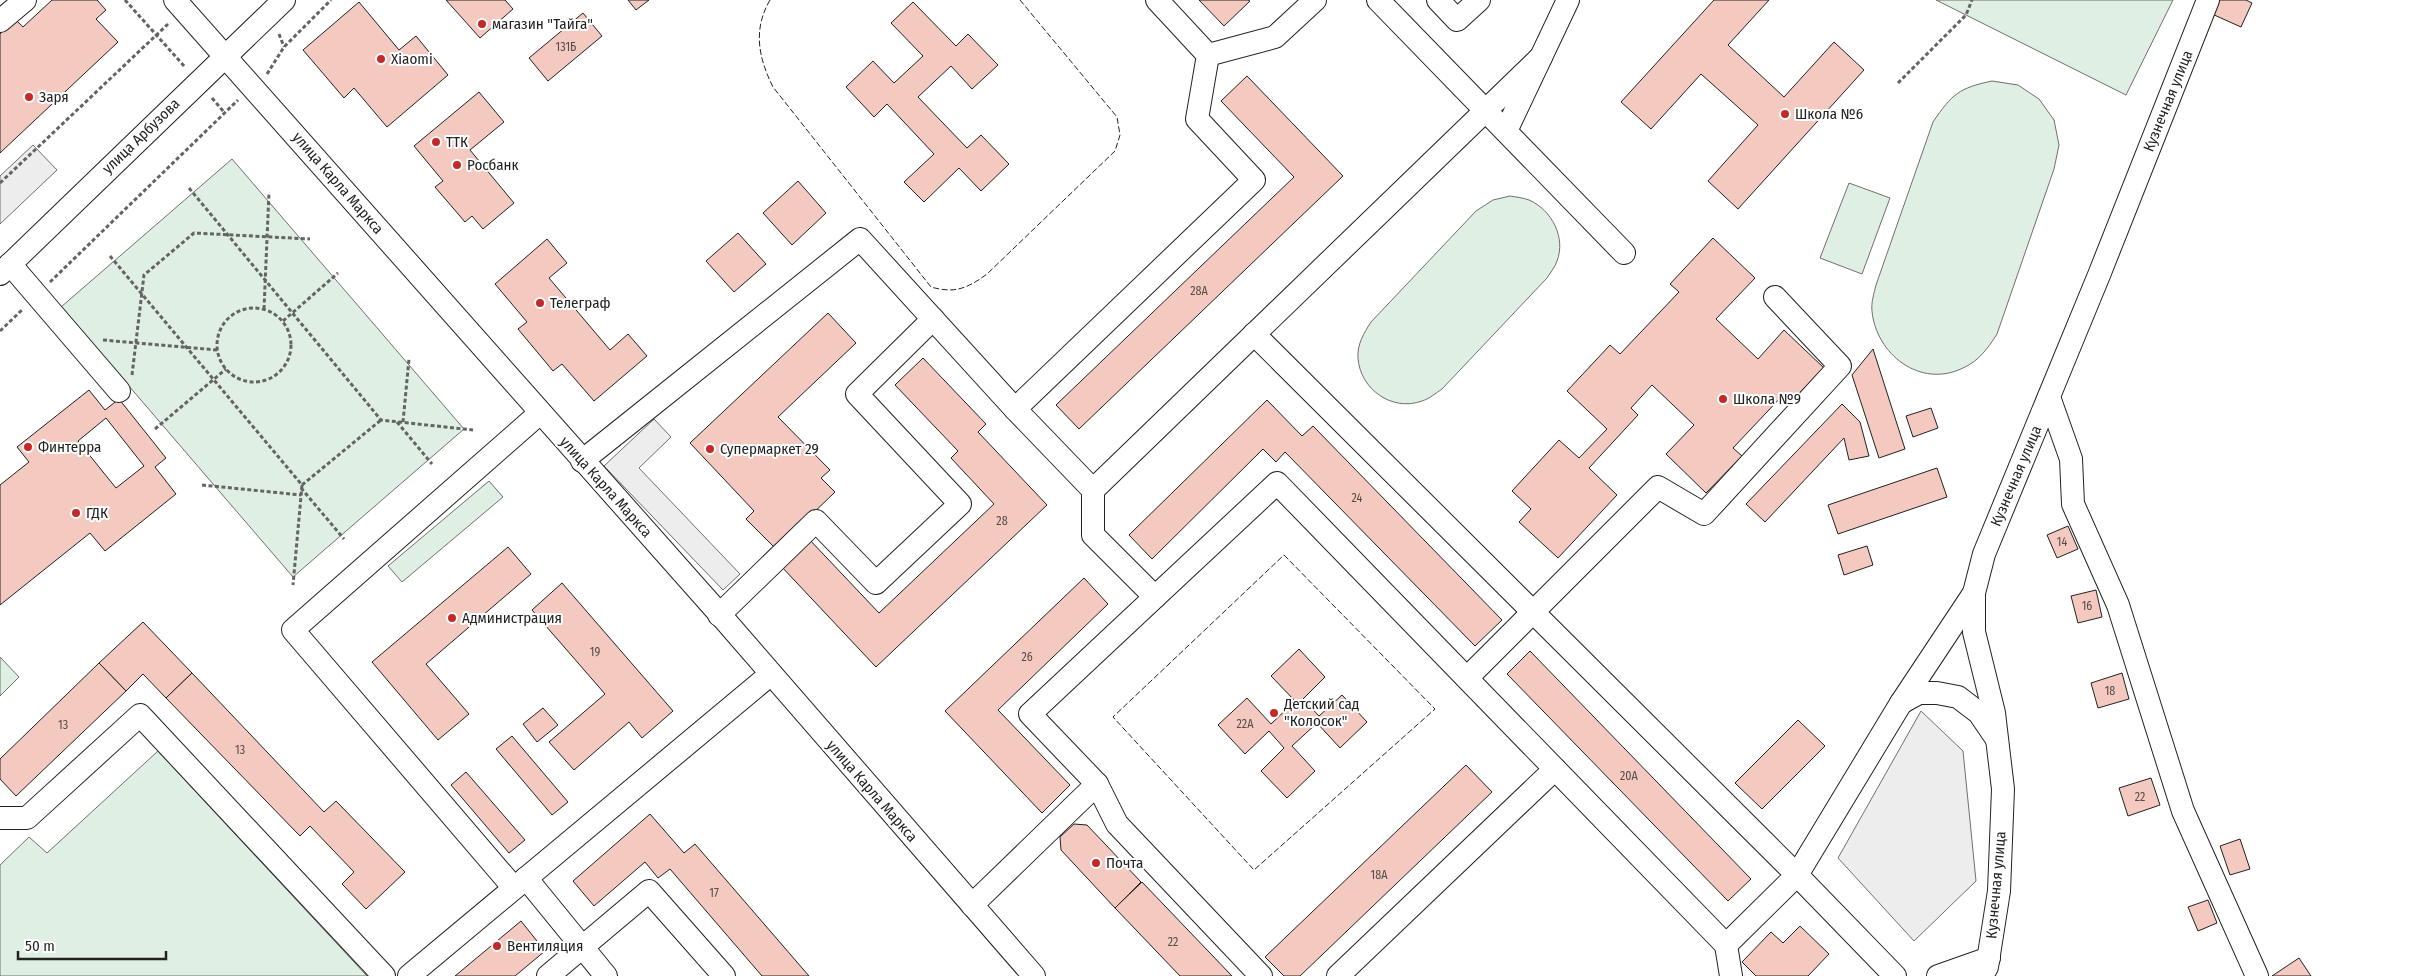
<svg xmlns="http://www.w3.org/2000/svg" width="2434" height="976" viewBox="0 0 2434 976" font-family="'Fira Sans Condensed',sans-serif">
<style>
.green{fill:#e0efe3;stroke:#6f6f6f}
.parking{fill:#ededed;stroke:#6f6f6f}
.building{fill:#f3c9c0;stroke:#222;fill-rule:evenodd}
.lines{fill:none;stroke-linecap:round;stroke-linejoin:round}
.minor-casing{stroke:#222;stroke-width:24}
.path{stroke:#646464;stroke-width:3;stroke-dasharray:4 2.5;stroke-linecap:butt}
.minor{stroke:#fff;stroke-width:22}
.fence{stroke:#222;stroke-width:1;stroke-dasharray:6 2.5;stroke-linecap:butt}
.poi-dot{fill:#c62828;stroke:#fff;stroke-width:2}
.labels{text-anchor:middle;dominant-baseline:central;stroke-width:4;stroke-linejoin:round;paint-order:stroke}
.number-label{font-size:12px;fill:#564c4a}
.poi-label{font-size:15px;fill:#222;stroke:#fff;text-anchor:start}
.street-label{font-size:15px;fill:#222;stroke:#fff}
</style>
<rect width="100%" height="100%" fill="#fff"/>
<g class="green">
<polygon points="1936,0 2173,0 2126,95"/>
<path d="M1992 81 2018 85 2039 99 2054 120 2059 145 2054 169 1997 334C1988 348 1979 361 1963 368 1920 389 1876 354 1872 311 1871 303 1874 293 1876 285L1933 122C1952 94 1959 88 1992 81Z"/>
<polygon points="232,159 464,429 293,577 61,307"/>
<polygon points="1849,183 1890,198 1862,274 1820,258"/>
<path d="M1510 196C1516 197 1524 198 1529 200 1552 210 1566 238 1557 261 1555 267 1550 273 1547 278L1442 389C1436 393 1429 399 1422 401 1392 412 1360 389 1358 358 1357 344 1364 333 1371 322L1476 211 1493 200Z"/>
<polygon points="489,481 503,497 402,582 388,566"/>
<polygon points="0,657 19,677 0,696"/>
<polygon points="158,751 367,976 0,976 0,865 29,837 47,853"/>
</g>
<g class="parking">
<polygon points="33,145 57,170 0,224 0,176"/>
<polygon points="654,419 671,437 639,468 740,574 723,590 604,466"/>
<polygon points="1921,711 1963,751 1976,881 1914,941 1838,858"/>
</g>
<g class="building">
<polygon points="52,0 97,0 106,10 96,19 118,42 0,153 0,34 15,19 23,27"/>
<polygon points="446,0 505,0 513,9 480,38"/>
<polygon points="628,0 649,0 636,10"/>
<polygon points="1199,0 1248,0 1250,1 1224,26"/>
<polygon points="1714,0 1769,0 1728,45 1784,97 1834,42 1864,70 1738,209 1708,181 1758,125 1701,74 1651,129 1621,102"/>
<polygon points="2219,0 2246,0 2252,3 2241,27 2212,14"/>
<polygon points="359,2 399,50 416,36 448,75 387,127 354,88 344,98 303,50"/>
<polygon points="913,2 956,46 968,34 998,65 972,89 951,66 918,97 967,148 981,135 1009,164 981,191 959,168 924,202 904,182 934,154 887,104 874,117 846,87 873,61 894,83 923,56 891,23"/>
<polygon points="583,13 602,36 548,81 529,58"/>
<polygon points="1247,76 1343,176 1079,429 1056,405 1294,177 1221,101"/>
<polygon points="479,92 504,122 470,150 514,203 483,229 472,216 465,222 435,187 443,181 414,146"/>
<polygon points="798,181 826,213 792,245 763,213"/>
<polygon points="738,233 766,264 734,292 706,261"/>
<polygon points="1713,238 1755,278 1716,319 1758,359 1784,330 1824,368 1791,402 1783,395 1733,448 1742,456 1706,493 1666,454 1694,425 1652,385 1631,408 1638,415 1589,468 1617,495 1558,558 1519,522 1531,509 1512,491 1559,440 1579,458 1607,429 1567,391 1610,345 1620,354 1679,292 1670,284"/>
<polygon points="547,239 567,263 549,278 610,350 628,334 647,356 594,401 562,364 553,371 518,329 527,322 495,284"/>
<polygon points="828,313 856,343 778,417 830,470 821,478 835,492 776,549 746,519 754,511 690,443"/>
<polygon points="1873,349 1905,449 1879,458 1852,375"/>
<polygon points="923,358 986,424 978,432 1047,505 876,667 780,565 808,538 879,613 994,504 951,458 958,451 895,385"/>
<path d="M89 390 105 410 119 399 166 458 155 467 176 494 105 551 90 533 0 605V485L29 462 17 447ZM106 418 144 466 116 488 78 441Z"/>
<polygon points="1267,400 1302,436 1313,426 1502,620 1475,646 1285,452 1276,462 1263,449 1152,559 1129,535"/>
<polygon points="1842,404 1860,422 1869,456 1849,460 1844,438 1765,522 1746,504"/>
<polygon points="1931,408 1938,428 1913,437 1906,416"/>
<polygon points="1937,468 1947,497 1838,534 1828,505"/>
<polygon points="2068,526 2078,549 2057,558 2047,535"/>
<polygon points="1867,546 1873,565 1844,575 1838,555"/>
<polygon points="508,547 531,574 426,664 469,714 438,740 372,662"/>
<polygon points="1084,578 1108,604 998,710 1070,785 1042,813 945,711"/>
<polygon points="562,583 673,711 642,738 629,722 574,770 549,742 605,694 532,610"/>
<polygon points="2096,590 2102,617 2078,623 2071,596"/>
<polygon points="143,622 192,673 166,698 143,674 126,691 99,663"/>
<polygon points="1299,649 1325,677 1303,699 1319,716 1342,695 1367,722 1340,748 1317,723 1292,746 1315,771 1287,798 1261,771 1284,748 1269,731 1245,754 1218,725 1247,698 1271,724 1295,701 1271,676"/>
<polygon points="1530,651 1751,879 1728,901 1507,674"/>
<polygon points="99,663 126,691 16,796 0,779 0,759"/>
<polygon points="192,673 324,812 336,801 405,872 366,909 342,884 354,872 310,826 300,836 166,698"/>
<polygon points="2122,673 2129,699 2098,708 2091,683"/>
<polygon points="543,708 558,725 537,742 523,724"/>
<polygon points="1798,720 1825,746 1762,809 1735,783"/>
<polygon points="512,736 568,802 552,815 496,749"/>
<polygon points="1466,765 1492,792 1300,976 1284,976 1265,957"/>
<polygon points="466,772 525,840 509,853 451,785"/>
<polygon points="2151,778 2160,805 2128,816 2119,788"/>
<polygon points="650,814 684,853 695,844 809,976 762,976 670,869 658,878 645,862 594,906 573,881"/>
<polygon points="1074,824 1087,825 1141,882 1115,908 1061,850 1060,837"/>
<polygon points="2240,839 2250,869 2230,875 2220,846"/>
<polygon points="1142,882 1232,976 1180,976 1115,908"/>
<polygon points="2208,900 2217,923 2198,931 2188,907"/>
<polygon points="521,921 545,951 515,976 455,976"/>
<polygon points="1800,926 1829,954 1808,976 1756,976 1742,962 1771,932 1783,943"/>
<polygon points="2299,958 2311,976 2272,976"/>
</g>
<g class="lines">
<defs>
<g id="minor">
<polyline points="175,0 716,610 1034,976"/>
<polyline points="1157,0 1208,55 1275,37 1315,0"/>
<polyline points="1378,0 1624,253"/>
<polyline points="1438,0 1457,20 1479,0"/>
<polyline points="0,21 25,0"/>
<polyline points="1208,55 1197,119 1254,180 1015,409 1093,490 1093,535 1155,597 1277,483 1726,945 1797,875 1901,703 1974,593"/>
<polyline points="1506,131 1568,0"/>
<polyline points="10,264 119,391"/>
<polyline points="0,274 284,0"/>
<polyline points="1254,334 1797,875 1895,976"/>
<polyline points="2049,397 2071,459 2073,504 2118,605 2183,811 2257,976"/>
<polyline points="582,461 860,239 1015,409"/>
<polyline points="1093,490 1541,57"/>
<polyline points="719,615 816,521 876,583 960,504 857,394 933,319"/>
<polyline points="1467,678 1658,487 1704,514 1840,366 1775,297"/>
<polyline points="1901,703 1919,693 1937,693 1958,697 1979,713 1996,738"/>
<polyline points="1097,784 1117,824 1261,976"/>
<polyline points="0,818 27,818 140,715 384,976"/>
<polyline points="526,878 606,976"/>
<polyline points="514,888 293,630 540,413"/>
<polyline points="972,905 1097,784 1030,714 1155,597"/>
<polyline points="1726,945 1731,976"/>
<polyline points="409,976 771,674"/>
<polyline points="548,976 649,891 724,976"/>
<polyline points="1338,976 1555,769"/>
<polyline points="1938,976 1989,958"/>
<polyline points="1982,976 1987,967 1999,891 2003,789 1994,713 1974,632 1974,593 1984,554 2099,275 2208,0"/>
</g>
</defs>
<use href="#minor" class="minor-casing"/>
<g class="path">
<polyline points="125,0 185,67"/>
<polyline points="279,34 284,47"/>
<polyline points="267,74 284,47 331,0"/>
<polyline points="1898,83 1966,15 1972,0"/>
<polyline points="212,98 224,112"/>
<polyline points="0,183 168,24"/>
<polyline points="189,188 381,420 473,430"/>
<polyline points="110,256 302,485 293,585"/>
<polyline points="50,282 238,100"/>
<circle cx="254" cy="345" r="37"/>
<polyline points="264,309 269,192"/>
<polyline points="283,321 338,273"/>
<polyline points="0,331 23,309"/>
<polyline points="103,340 217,350"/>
<polyline points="132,375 144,275 194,233 310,239"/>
<polyline points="397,422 432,464"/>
<polyline points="403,422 409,359"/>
<polyline points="155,429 226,369"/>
<polyline points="202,485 301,495"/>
<polyline points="302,485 381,420"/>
<polyline points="301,488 344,539"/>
</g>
<use href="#minor" class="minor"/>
<g class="fence">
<path d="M770 0C753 29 758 57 773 87L931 287C955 294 968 288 987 274L1115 151 1120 135 1117 117 1020 0"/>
<polygon points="1284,555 1435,709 1254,870 1113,717"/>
</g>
</g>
<g class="poi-dot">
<circle cx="482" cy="24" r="5"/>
<circle cx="381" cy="59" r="5"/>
<circle cx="29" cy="97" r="5"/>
<circle cx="1785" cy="114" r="5"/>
<circle cx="436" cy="142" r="5"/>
<circle cx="457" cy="165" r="5"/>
<circle cx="540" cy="303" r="5"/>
<circle cx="1723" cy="399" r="5"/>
<circle cx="28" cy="447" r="5"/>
<circle cx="710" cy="449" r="5"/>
<circle cx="76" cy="513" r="5"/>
<circle cx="452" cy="618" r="5"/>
<circle cx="1274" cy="713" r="5"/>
<circle cx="1096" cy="863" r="5"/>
<circle cx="497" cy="946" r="5"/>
</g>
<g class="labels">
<g class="number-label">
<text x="566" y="47">131Б</text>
<text x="1199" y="291">28А</text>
<text x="1357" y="498">24</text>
<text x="1002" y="521">28</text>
<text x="2062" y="542">14</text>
<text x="2087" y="606">16</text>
<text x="595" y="652">19</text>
<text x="1027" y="657">26</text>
<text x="2110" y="691">18</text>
<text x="1245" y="724">22А</text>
<text x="63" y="725">13</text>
<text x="240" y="750">13</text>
<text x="1629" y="776">20А</text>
<text x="2140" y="797">22</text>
<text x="1379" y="875">18А</text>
<text x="714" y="893">17</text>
<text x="1173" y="942">22</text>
</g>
<g class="poi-label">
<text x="492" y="24">магазин "Тайга"</text>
<text x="391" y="59">Xiaomi</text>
<text x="39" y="97">Заря</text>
<text x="1795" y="114">Школа №6</text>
<text x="446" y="142">ТТК</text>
<text x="467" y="165">Росбанк</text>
<text x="550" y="303">Телеграф</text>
<text x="1733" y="399">Школа №9</text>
<text x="38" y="447">Финтерра</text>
<text x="720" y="449">Супермаркет 29</text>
<text x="86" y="513">ГДК</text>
<text x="462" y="618">Администрация</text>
<text x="1284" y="704">Детский сад<tspan x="1284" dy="17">"Колосок"</tspan></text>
<text x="1106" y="863">Почта</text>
<text x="507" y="946">Вентиляция</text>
</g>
<g class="street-label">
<text transform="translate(2168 101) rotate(-68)">Кузнечная улица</text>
<text transform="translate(141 136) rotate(-44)">улица Арбузова</text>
<text transform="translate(338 183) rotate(49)">улица Карла Маркса</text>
<text transform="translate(2016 476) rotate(-67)">Кузнечная улица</text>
<text transform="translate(606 487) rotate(48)">улица Карла Маркса</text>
<text transform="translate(872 791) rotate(49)">улица Карла Маркса</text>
<text transform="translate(1996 885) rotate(-85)">Кузнечная улица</text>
</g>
</g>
<path d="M18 951v8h148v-8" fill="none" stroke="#222222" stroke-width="2.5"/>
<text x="25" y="951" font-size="15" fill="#222222" stroke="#ffffff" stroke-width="4" paint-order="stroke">50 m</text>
</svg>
